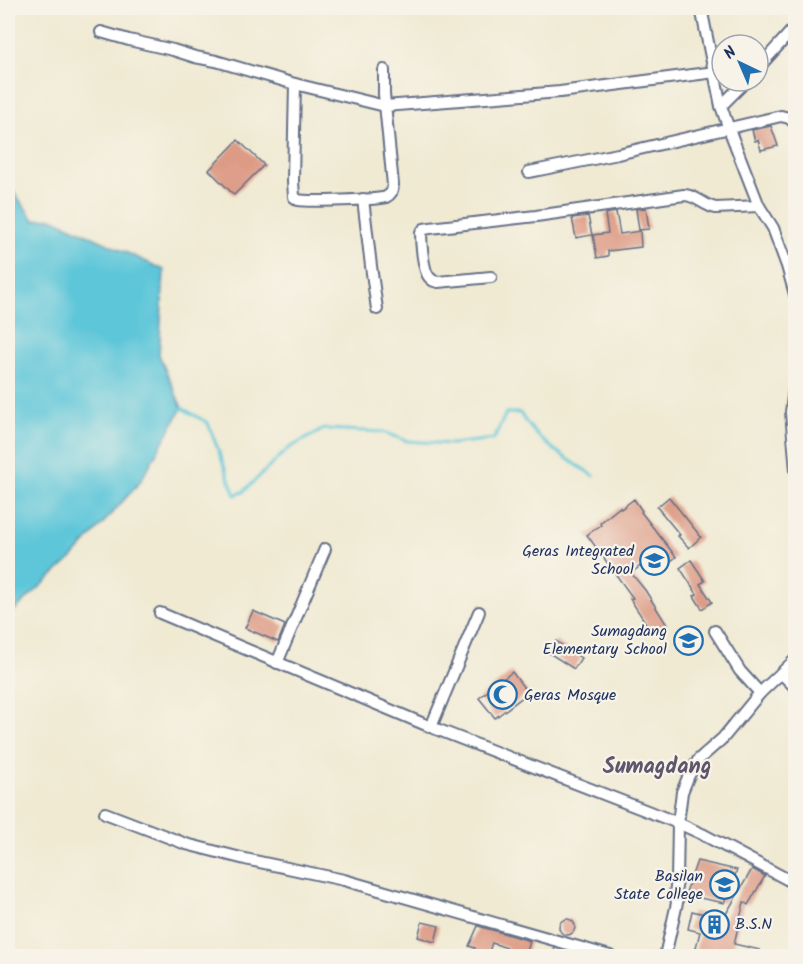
<svg xmlns="http://www.w3.org/2000/svg" width="803" height="964" viewBox="0 0 803 964" font-family="Kalam,sans-serif">
<style>
.water{fill:#5dc6d9;stroke:#3c7a9c;stroke-width:1.5}
.lines{fill:none;stroke-linecap:round;stroke-linejoin:round}
.stream{stroke:#5dc6d9;stroke-width:3}
.building{fill:#dd9b86}
.minor-casing{stroke:#667087;stroke-width:14}
.minor{stroke:#fff;stroke-width:10}
.labels{text-anchor:middle;dominant-baseline:central;stroke-width:4.5;stroke-linejoin:round;paint-order:stroke}
.poi-label{font-size:16px;fill:#1b2f5e;stroke:#f7f3e8;text-anchor:end}
.district-label{font-size:22px;font-weight:bold;fill:#5f556c;stroke:#f7f3e8}
</style>
<rect width="100%" height="100%" fill="#f7f3e8"/>
<filter id="ink" filterUnits="userSpaceOnUse"><feTurbulence type="fractalNoise" baseFrequency=".0167" numOctaves="2"/><feDisplacementMap in="SourceGraphic" scale="12" xChannelSelector="R" yChannelSelector="G"/><feConvolveMatrix kernelMatrix="1 2 1 2 8 2 1 2 1" color-interpolation-filters="sRGB"/></filter>
<filter id="wash" filterUnits="userSpaceOnUse"><feTurbulence type="fractalNoise" baseFrequency=".008" numOctaves="4" result="noise"/><feDisplacementMap in="SourceGraphic" scale="24" xChannelSelector="R" yChannelSelector="G"/><feGaussianBlur stdDeviation="1.35" result="paint"/><feColorMatrix in="noise" values="0 0 0 0 0 0 0 0 0 0 0 0 0 0 0 0 0 1.4 0 .05"/><feComposite in="paint" operator="in"/></filter>
<g filter="url(#wash)">
<rect width="100%" height="100%" fill="#f0ead3"/>
<polygon class="water" points="8,184 34,220 52,218 164,270 159,355 182,408 140,482 73,557 8,616"/>
<g class="lines">
<path class="stream" d="M182 408 208 423 235 495 243 492 289 448 324 429 383 432 407 441 451 444 494 439 506 413H520C539 444 564 456 594 476"/>
</g>
<g id="blocks">
<g class="building">
<polygon points="771,126 778,146 761,150 758,140 755,141 752,130"/>
<polygon points="238,140 264,165 234,195 209,170"/>
<polygon points="646,208 649,229 639,230 636,209"/>
<polygon points="616,212 620,234 640,231 641,247 608,251 608,256 597,258 593,235 608,233 605,214"/>
<polygon points="588,216 592,235 576,238 572,218"/>
<polygon points="669,497 701,537 689,548 678,536 680,535 657,507"/>
<polygon points="634,499 642,511 641,512 676,557 665,566 656,555 631,573 645,590 667,625 653,634 630,599 633,598 587,535 601,525 600,523 620,507 621,509"/>
<polygon points="691,560 705,581 700,584 712,602 702,609 694,596 697,594 680,568"/>
<polygon points="253,611 285,625 278,642 245,628"/>
<polygon points="556,641 581,658 574,669 549,653"/>
<polygon points="512,672 528,693 495,718 479,698"/>
<polygon points="697,861 737,870 724,903 685,895"/>
<polygon points="752,869 765,876 748,905 744,902 734,944 760,950 758,957 701,957 694,955 700,932 688,929 692,911 725,919 726,914"/>
<circle cx="567" cy="927" r="8"/>
<polygon points="422,922 439,926 435,942 418,937"/>
<polygon points="478,926 530,941 526,956 520,954 519,957 504,957 507,948 492,943 487,957 472,957 475,948 469,946"/>
<polygon points="555,948 574,953 573,957 552,957"/>
</g>
</g>
</g>
<g filter="url(#ink)">
<use href="#blocks" fill-opacity="0" stroke="#667087" stroke-width="1.5"/>
<g class="lines">
<defs>
<g id="minor">
<polyline points="701,8 721,106 729,129 759,206 773,228 787,266 796,298"/>
<polyline points="101,32 129,40 173,50 195,57 216,61 295,84 385,106 560,92 715,72"/>
<polyline points="758,68 796,26"/>
<path d="M295 84 293 181 294 197C296 198 297 199 298 200 306 202 379 200 386 197 392 194 393 190 393 185L384 94V70"/>
<polyline points="721,106 746,81"/>
<polyline points="529,172 618,154 781,116 789,118 796,124"/>
<polyline points="363,199 371,266 377,309"/>
<path d="M491 277 438 282C433 281 433 281 429 277 423 270 421 243 421 233L424 229 430 228 536 216 684 195C696 195 704 206 716 208L759 206"/>
<polyline points="796,374 791,412 796,471"/>
<polyline points="160,613 431,727 678,823 702,834 796,884"/>
<polyline points="715,631 740,671 760,693"/>
<polyline points="277,663 325,549"/>
<polyline points="781,673 796,688"/>
<polyline points="431,727 479,612"/>
<polyline points="105,813 186,844 245,859 344,880 610,956"/>
<polyline points="665,956 677,903 675,893 677,881 678,823 682,792 689,775 699,759 723,738 760,693 796,659"/>
</g>
</defs>
<use href="#minor" class="minor-casing"/>
<use href="#minor" class="minor"/>
</g>
</g>
<defs>
<symbol id="school-ring" viewBox="-11 -11 22 22"><circle r="9.5" fill="#f7f3e8" stroke="#1f6fb2" stroke-width="1.5"/><path d="M0-5L7-2L0 1L-7-2ZM-4 1L0 2.5L4 1V4Q0 6-4 4Z" fill="#1f6fb2"/></symbol>
<symbol id="mosque-ring" viewBox="-11 -11 22 22"><circle r="9.5" fill="#f7f3e8" stroke="#1f6fb2" stroke-width="1.5"/><path d="M3.5-4.9A6 6 0 1 0 3.5 4.9A5 5 0 1 1 3.5-4.9Z" fill="#1f6fb2"/></symbol>
<symbol id="university-ring" viewBox="-11 -11 22 22"><circle r="9.5" fill="#f7f3e8" stroke="#1f6fb2" stroke-width="1.5"/><path d="M0-5L7-2L0 1L-7-2ZM-4 1L0 2.5L4 1V4Q0 6-4 4Z" fill="#1f6fb2"/></symbol>
<symbol id="building-ring" viewBox="-11 -11 22 22"><circle r="9.5" fill="#f7f3e8" stroke="#1f6fb2" stroke-width="1.5"/><path d="M-4-6H4V6H1V3H-1V6H-4ZM-2.5-4.3h1.7v1.8h-1.7ZM.8-4.3h1.7v1.8H.8ZM-2.5-1h1.7V.8h-1.7ZM.8-1h1.7V.8H.8Z" fill="#1f6fb2"/></symbol>
</defs>
<g fill-rule="evenodd">
<use href="#school-ring" x="638" y="544" width="33" height="33"/>
<use href="#school-ring" x="672" y="624" width="33" height="33"/>
<use href="#mosque-ring" x="486" y="678" width="33" height="33"/>
<use href="#university-ring" x="708" y="868" width="33" height="33"/>
<use href="#building-ring" x="698" y="908" width="33" height="33"/>
</g>
<g class="labels">
<g class="poi-label">
<text x="634" y="551">Geras Integrated<tspan x="634" dy="18">School</tspan></text>
<text x="667" y="631">Sumagdang<tspan x="667" dy="18">Elementary School</tspan></text>
<text x="524" y="695" text-anchor="start">Geras Mosque</text>
<text x="703" y="876">Basilan<tspan x="703" dy="18">State College</tspan></text>
<text x="735" y="924" text-anchor="start">B.S.N</text>
</g>
<g class="district-label">
<text x="657" y="767">Sumagdang</text>
</g>
</g>
<rect width="803" height="964" fill="none" stroke="#f7f3e8" stroke-width="30"/>
<g transform="translate(740 63) rotate(316)"><circle r="28" fill="#f7f3e8" stroke="#9fa5b1" stroke-width="1.5"/>
<path d="M0-4.5L10 22L0 15L-10 22Z" fill="#1f6fb2"/>
<text y="-9" font-size="16" font-weight="bold" text-anchor="middle" fill="#1b2f5e">N</text>
</g>
</svg>
